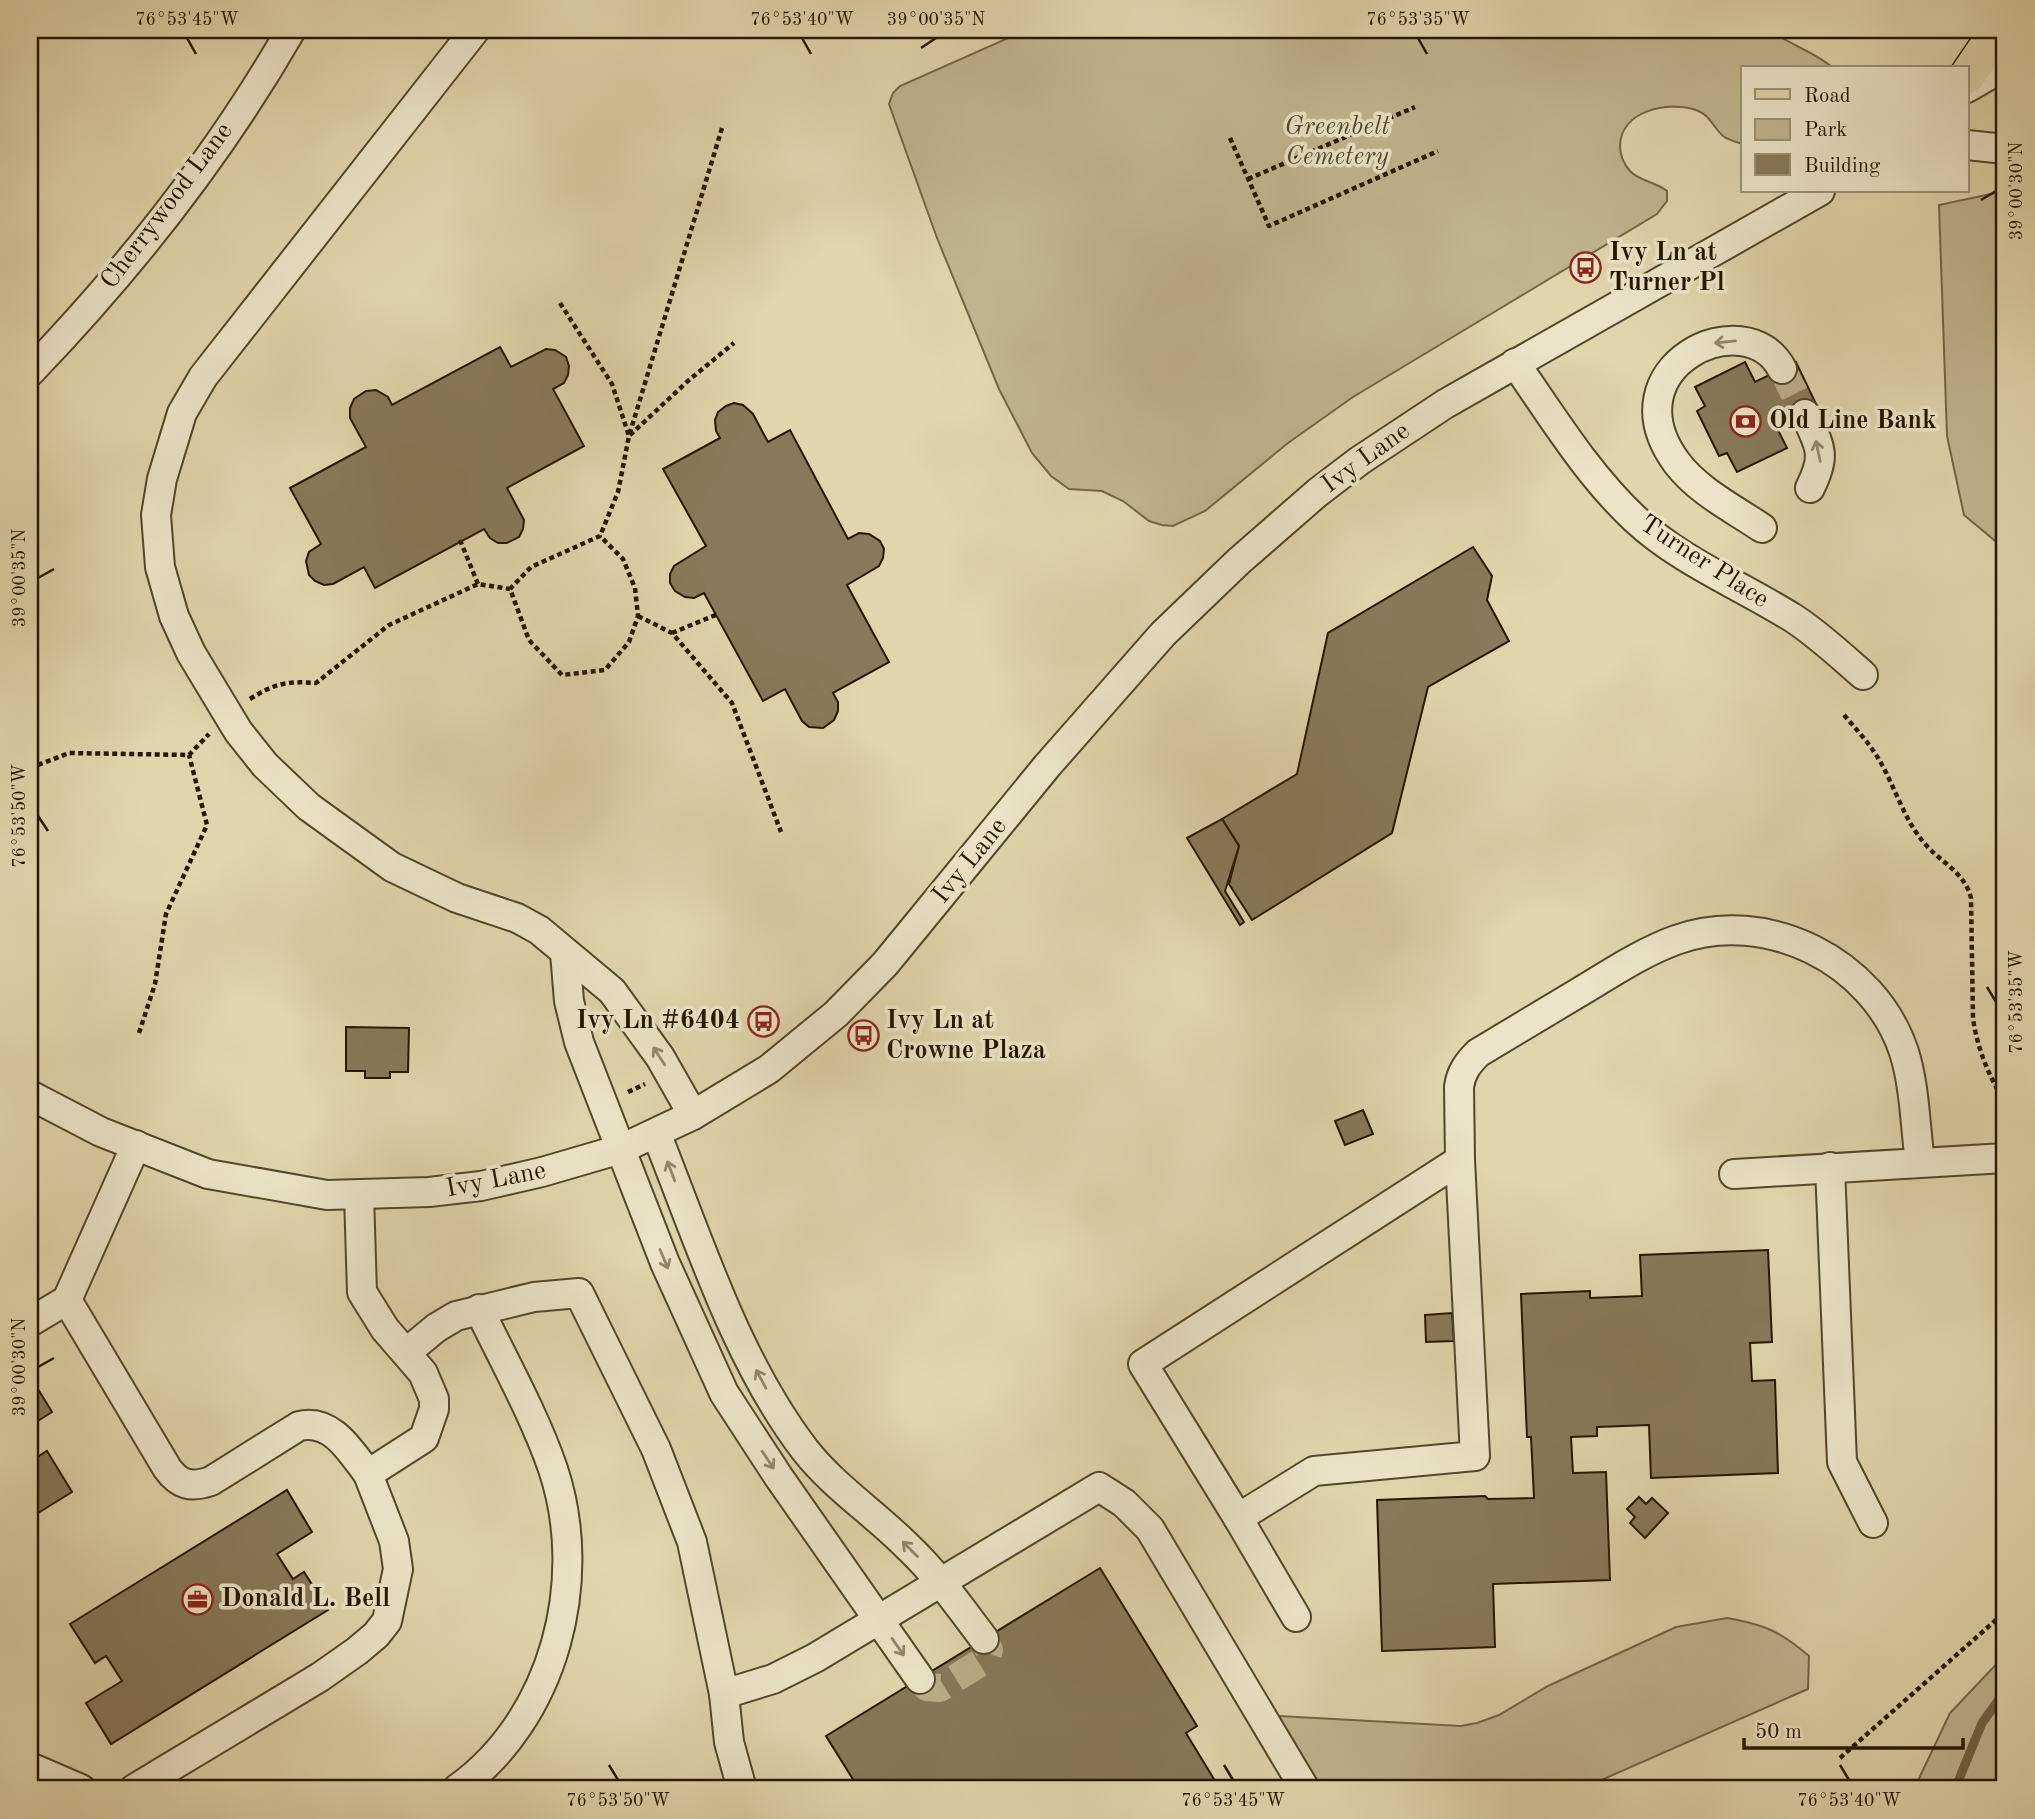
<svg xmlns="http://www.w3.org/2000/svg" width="2035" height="1819" viewBox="0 0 2035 1819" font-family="'Old Standard TT',serif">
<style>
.green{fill:#c0b58e;stroke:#736647;stroke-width:2}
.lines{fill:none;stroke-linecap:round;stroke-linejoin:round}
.stream{stroke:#706244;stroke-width:9}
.building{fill:#877959;stroke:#261600;stroke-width:2}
.minor-tunnel{stroke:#bbaf89;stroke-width:28;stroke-dasharray:28 14;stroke-linecap:butt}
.minor-casing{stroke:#54462b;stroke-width:32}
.major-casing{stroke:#261600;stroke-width:38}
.path{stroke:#261600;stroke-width:4.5;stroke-dasharray:5 3.5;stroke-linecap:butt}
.minor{stroke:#ebe4c8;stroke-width:28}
.major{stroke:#e0d5ab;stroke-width:35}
.oneway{stroke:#92876e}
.ticks{fill:none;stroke:#261600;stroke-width:2.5}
.labels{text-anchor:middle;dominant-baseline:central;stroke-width:7;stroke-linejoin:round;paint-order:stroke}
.park-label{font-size:26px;font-style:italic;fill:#54462b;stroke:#ebe4c8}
.street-label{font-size:26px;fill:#261600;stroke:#ebe4c8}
.poi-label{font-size:26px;font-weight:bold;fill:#261600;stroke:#ebe4c8;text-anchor:start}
.neatline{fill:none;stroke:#261600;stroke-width:2.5}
.ticks-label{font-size:18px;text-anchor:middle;fill:#261600}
</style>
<rect width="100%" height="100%" fill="#e0d5ab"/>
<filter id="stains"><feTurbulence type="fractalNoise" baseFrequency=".00286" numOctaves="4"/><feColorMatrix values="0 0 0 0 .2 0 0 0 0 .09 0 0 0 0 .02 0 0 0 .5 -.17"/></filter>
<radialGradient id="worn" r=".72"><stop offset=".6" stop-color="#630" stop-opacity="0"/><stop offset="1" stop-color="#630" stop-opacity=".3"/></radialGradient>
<g class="green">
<path d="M1026 30H1770C1790 45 1815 52 1833 68H1743V144C1736 142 1728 140 1723 136 1713 127 1710 115 1696 110 1668 101 1621 110 1620 146 1620 155 1624 164 1630 171 1639 181 1656 182 1667 191V201L1657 214 1353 397 1288 443 1205 511 1173 526 1162 525 1149 521 1123 501 1102 491 1069 489 1051 476 1032 453 999 389 937 238 889 104 893 93 900 86Z"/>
<polygon points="2005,191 2005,549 1964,515 1947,436 1939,205"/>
<path d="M1727 1618C1764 1624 1781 1632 1809 1656L1808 1689 1581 1789H1305L1261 1715 1461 1726 1477 1723 1499 1715 1548 1686 1676 1627Z"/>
<polygon points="2005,1655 2005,1789 1914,1789 1950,1713"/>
</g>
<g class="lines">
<polyline class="stream" points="1955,1789 1982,1723 2005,1691"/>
</g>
<g class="building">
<polygon points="500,347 511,367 546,349 555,350 566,357 569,366 568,375 564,383 553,389 584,446 507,488 524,520 523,529 519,537 507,543 498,543 490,538 484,529 375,588 364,567 333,584 324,585 315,581 309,575 306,561 309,552 321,544 290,488 366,447 350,418 350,408 354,399 366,391 376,390 388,397 392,405"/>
<polygon points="1745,362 1755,382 1796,362 1818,408 1777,428 1787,448 1737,472 1727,453 1719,456 1697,411 1705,406 1695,387"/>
<polygon points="734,403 743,405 753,414 768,442 790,430 848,539 859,533 869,534 880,541 884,549 883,558 879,566 847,585 889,662 833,693 838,702 838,711 834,720 823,728 809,727 802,721 785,689 763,701 704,593 694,598 685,597 675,591 670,583 670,574 674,566 706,546 663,469 720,438 716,431 715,420 718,412 726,406"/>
<polygon points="1473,547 1492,576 1487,600 1509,641 1428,687 1392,833 1252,920 1229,884 1239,846 1222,819 1297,774 1328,633"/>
<polygon points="1222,819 1239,846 1225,891 1244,922 1240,925 1187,838"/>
<polygon points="346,1027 409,1028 408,1072 390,1072 390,1078 365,1078 365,1071 346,1071"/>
<polygon points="1363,1110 1373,1134 1345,1145 1335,1121"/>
<polygon points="1768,1250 1772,1342 1750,1343 1752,1381 1775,1380 1778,1473 1651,1478 1649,1425 1597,1427 1597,1436 1571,1437 1573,1473 1606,1472 1610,1580 1493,1584 1495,1647 1382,1651 1377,1500 1485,1496 1488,1499 1534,1498 1531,1437 1527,1437 1521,1294 1590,1291 1590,1298 1642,1296 1640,1255"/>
<polygon points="1452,1313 1454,1341 1426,1342 1425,1315"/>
<polygon points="30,1376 52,1412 30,1426"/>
<polygon points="47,1451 72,1492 30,1518 30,1452 34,1459"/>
<polygon points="287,1490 312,1532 277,1554 293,1579 304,1572 328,1610 111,1744 86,1703 122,1681 106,1656 95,1663 70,1624"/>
<polygon points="1639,1497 1646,1504 1652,1498 1668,1513 1645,1538 1630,1523 1635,1517 1627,1509"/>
<polygon points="1100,1568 1197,1726 1186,1733 1220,1789 859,1789 826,1736"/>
</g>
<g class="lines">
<g class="minor-tunnel">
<polyline points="1782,369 1805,414"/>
<polyline points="920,1679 927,1687 940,1688 986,1659 989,1650 984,1639"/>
</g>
<defs>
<g id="minor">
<polyline points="475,30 203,377 182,413 162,479 156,515 160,567 174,616 191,653 238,731 265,765 309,807 392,867 457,898 517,918 539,930 612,991 660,1057 693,1115"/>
<polyline points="1967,88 2005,66"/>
<polyline points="1967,145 2005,149"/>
<path d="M1515 363C1552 416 1587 474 1635 519 1680 561 1740 585 1793 618 1818 634 1840 655 1863 675"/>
<path d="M30 372C129 269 220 154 291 30"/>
<path d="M1805 414C1820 447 1827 454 1810 488"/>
<path d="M1762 528C1734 509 1698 491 1677 463 1606 367 1746 300 1782 369"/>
<polyline points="565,953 569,1001 579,1042 665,1263 724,1393 778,1476 920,1679"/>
<polyline points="30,1095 101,1132 208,1174 327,1195 429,1192 481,1186 542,1172 621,1149 693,1115 769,1069 836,1014 885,964 1047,766 1163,634 1239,561 1317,493 1359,461 1445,404 1820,191"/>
<path d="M656 1133C698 1238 736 1360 805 1450 834 1487 873 1512 906 1545 936 1573 959 1606 984 1639"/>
<path d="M1460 1160 1475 1456 1314 1471 1238 1518 1143 1364 1460 1160 1459 1087C1461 1072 1468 1063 1478 1053 1513 1032 1548 1011 1583 990 1613 972 1643 952 1676 940 1766 907 1874 961 1904 1052 1915 1087 1915 1126 1920 1162"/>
<polyline points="1830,1167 1842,1462 1873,1523"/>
<polyline points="1734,1174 2005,1158"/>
<path d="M67 1300 167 1468C179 1485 191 1488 211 1481L299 1426C332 1418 351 1452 368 1474L424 1438 434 1409V1399L423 1373 385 1329 362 1292 359 1195"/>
<polyline points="30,1322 67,1300 136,1145"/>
<polyline points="407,1352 436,1328 456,1316 534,1297 579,1293 656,1449 692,1542 724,1694 729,1742 742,1789"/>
<polyline points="1238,1518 1296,1617"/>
<polyline points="724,1694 773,1679 815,1658 1099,1487 1124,1503 1150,1529 1305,1789"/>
<polyline points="30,1767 81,1789"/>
<polyline points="134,1789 320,1677 357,1651 376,1635 387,1621 398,1569 394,1541 368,1474"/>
<path d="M457 1789C555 1719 590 1580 553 1469 534 1414 504 1361 479 1309"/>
</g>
<polyline id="major" points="1967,76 1998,30"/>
</defs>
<use href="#minor" class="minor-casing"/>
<use href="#major" class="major-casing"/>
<g class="path">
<polyline points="722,128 629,436 689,380 734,343"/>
<polyline points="1230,138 1269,226 1438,151"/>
<polyline points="1248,179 1415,107"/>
<polyline points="560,303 612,384 629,436 618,492 600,536 531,567 510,589 529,640 562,675 605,670 629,642 638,616 635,588 623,559 600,536"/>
<polyline points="460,540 478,584"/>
<polyline points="638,616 672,633 732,703 781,832"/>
<polyline points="672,633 718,614"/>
<path d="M250 699C275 683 287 681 316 683L389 625 478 584 510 589"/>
<path d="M1844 715C1856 729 1869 743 1878 758 1895 786 1904 821 1926 845 1942 863 1965 873 1971 898L1973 1018C1977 1048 1989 1077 2005 1102"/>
<polyline points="30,768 69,753 189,755 209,734"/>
<polyline points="139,1033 155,984 166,914 207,825 189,755"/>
<polyline points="628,1092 645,1084"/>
<polyline points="1840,1758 2005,1612"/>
</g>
<use href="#minor" class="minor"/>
<use href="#major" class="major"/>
</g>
<defs><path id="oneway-shaft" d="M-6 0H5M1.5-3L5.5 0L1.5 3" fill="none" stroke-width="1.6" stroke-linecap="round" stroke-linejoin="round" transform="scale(1.75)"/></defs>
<g class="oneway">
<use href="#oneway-shaft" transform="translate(1725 342) rotate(174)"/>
<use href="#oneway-shaft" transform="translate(1818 451) rotate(-102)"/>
<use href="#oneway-shaft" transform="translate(659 1056) rotate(-123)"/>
<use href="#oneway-shaft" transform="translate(671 1171) rotate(-111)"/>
<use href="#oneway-shaft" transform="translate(664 1259) rotate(67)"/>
<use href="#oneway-shaft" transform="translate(761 1379) rotate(-118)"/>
<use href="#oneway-shaft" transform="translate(768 1460) rotate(56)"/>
<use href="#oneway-shaft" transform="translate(910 1549) rotate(-135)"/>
<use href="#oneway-shaft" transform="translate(898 1647) rotate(55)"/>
</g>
<path class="ticks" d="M187 38 196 54M802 38 811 54M1418 38 1427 54M921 48 936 38M1981 200 1996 191M38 578 54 569M38 816 48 831M1987 987 1996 1002M38 1367 54 1358M609 1765 618 1780M1224 1765 1233 1780M1840 1765 1849 1780"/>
<defs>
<symbol id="bus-ring" viewBox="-11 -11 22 22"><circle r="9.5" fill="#ebe4c8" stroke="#8f2418" stroke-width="1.5"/><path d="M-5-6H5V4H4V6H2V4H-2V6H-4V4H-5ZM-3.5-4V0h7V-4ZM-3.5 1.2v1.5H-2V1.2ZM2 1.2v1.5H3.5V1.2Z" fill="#8f2418"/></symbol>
<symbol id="bank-ring" viewBox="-11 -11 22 22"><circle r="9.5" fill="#ebe4c8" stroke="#8f2418" stroke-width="1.5"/><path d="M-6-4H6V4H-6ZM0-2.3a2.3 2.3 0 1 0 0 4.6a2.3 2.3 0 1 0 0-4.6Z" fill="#8f2418"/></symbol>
<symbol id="office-ring" viewBox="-11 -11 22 22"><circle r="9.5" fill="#ebe4c8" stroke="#8f2418" stroke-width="1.5"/><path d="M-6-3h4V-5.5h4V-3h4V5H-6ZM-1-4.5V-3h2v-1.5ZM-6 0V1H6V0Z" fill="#8f2418"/></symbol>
</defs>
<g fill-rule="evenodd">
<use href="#bus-ring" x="1568" y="250" width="35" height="35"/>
<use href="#bank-ring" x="1728" y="404" width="35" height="35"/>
<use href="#bus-ring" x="746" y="1004" width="35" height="35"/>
<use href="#bus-ring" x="846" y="1018" width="35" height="35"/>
<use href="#office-ring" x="180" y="1582" width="35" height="35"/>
</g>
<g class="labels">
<g class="park-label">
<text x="1337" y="127">Greenbelt<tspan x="1337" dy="30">Cemetery</tspan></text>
</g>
<g class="street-label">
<text transform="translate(167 206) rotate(-53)">Cherrywood Lane</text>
<text transform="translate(1366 458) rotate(-36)">Ivy Lane</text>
<text transform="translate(1704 562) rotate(33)">Turner Place</text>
<text transform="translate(970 861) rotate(-51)">Ivy Lane</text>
<text transform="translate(496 1180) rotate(-11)">Ivy Lane</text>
</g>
<g class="poi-label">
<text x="1609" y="253">Ivy Ln at<tspan x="1609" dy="30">Turner Pl</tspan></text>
<text x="1769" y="421">Old Line Bank</text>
<text x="740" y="1021" text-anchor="end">Ivy Ln #6404</text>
<text x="886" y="1021">Ivy Ln at<tspan x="886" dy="30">Crowne Plaza</tspan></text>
<text x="221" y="1599">Donald L. Bell</text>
</g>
</g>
<rect width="2035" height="1819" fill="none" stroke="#e0d5ab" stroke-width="77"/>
<rect x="1741" y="66" width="228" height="126" fill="#ebe4c8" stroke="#9c9278" stroke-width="2"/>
<rect x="1755" y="89" width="35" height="10" fill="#e0d5ab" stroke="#9c9278" stroke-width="2"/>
<text x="1804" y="102" font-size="21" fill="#261600">Road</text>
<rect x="1755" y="119" width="35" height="21" fill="#c0b58e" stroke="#9c9278" stroke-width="2"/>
<text x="1804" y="136" font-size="21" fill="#261600">Park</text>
<rect x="1755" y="154" width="35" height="21" fill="#877959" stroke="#9c9278" stroke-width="2"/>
<text x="1804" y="172" font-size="21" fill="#261600">Building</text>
<path d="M1744 1738v10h219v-10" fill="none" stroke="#261600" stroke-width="3.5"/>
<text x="1755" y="1738" font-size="21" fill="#261600" stroke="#ebe4c8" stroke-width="5" paint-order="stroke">50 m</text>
<rect x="38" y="38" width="1958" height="1742" class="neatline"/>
<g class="ticks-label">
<text x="187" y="25">76°53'45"W</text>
<text x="802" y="25">76°53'40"W</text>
<text x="936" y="25">39°00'35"N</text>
<text x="1418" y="25">76°53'35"W</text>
<text transform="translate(2016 191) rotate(-90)" y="6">39°00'30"N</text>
<text transform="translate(19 578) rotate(-90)" y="6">39°00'35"N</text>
<text transform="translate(19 816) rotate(-90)" y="6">76°53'50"W</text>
<text transform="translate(2016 1002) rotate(-90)" y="6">76°53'35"W</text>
<text transform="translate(19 1367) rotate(-90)" y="6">39°00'30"N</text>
<text x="618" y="1806">76°53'50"W</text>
<text x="1233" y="1806">76°53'45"W</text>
<text x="1849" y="1806">76°53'40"W</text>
</g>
<rect width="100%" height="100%" filter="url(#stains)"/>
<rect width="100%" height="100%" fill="url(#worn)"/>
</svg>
